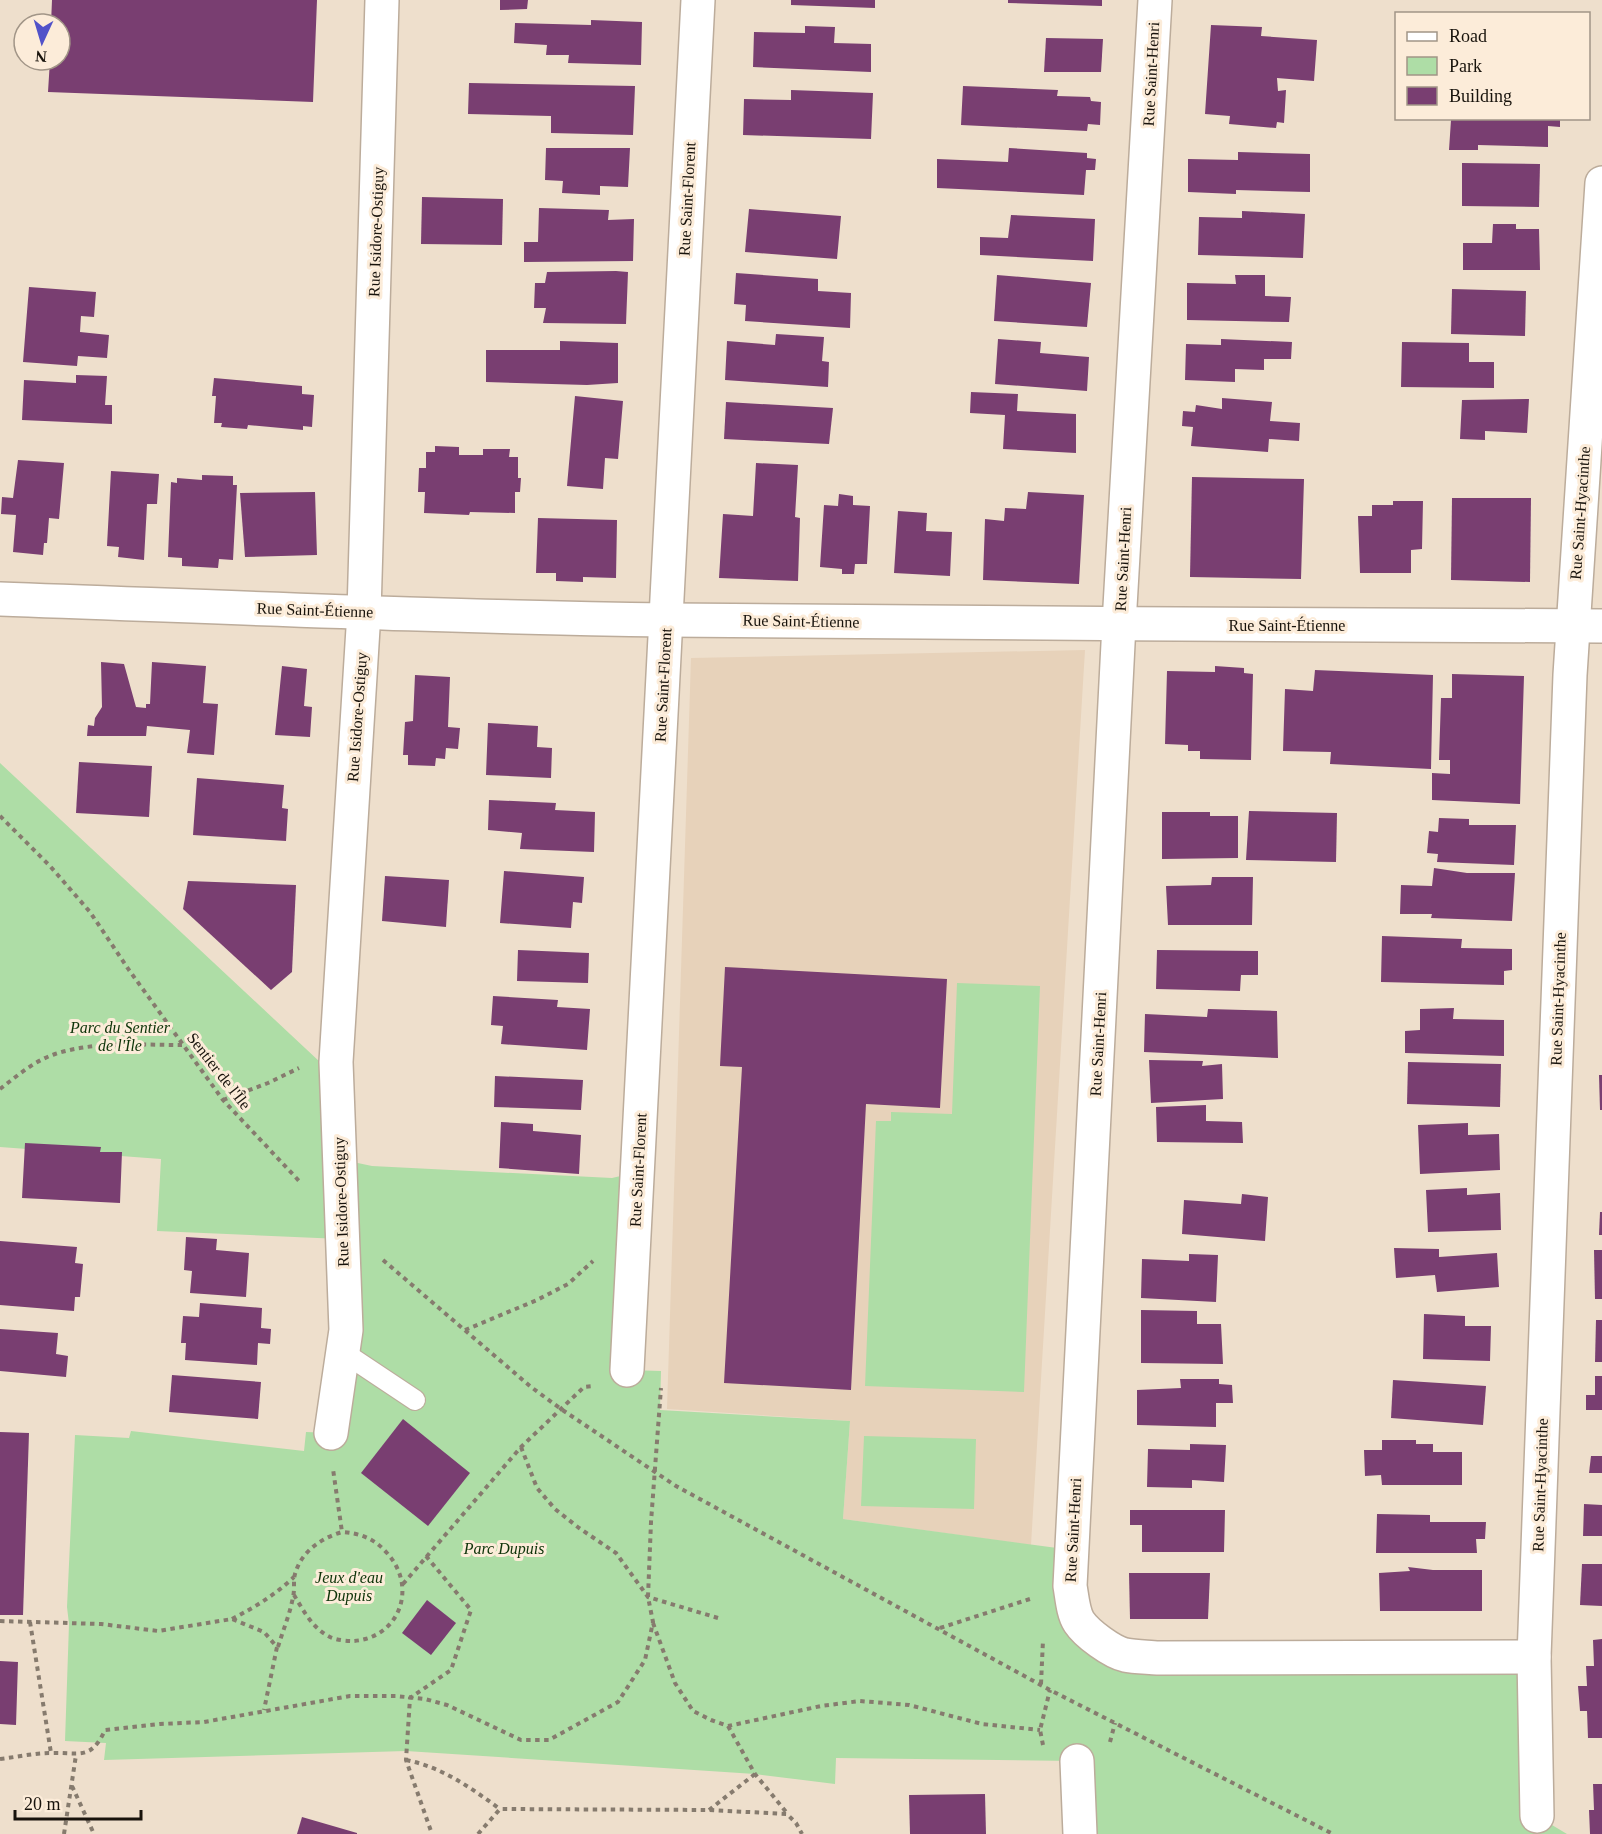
<svg xmlns="http://www.w3.org/2000/svg" width="1602" height="1834" viewBox="0 0 1602 1834" font-family="'Times New Roman',serif">
<style>
.built{fill:#e7d2ba}
.green{fill:#aedda6}
.building{fill:#793e71}
.lines{fill:none;stroke-linecap:round;stroke-linejoin:round}
.lane-casing{stroke:#bcac9b;stroke-width:22}
.street-casing{stroke:#bcac9b;stroke-width:36}
.path{stroke:#867b6e;stroke-width:4;stroke-dasharray:4.5 4.5;stroke-linecap:butt}
.lane{stroke:#fff;stroke-width:20}
.street{stroke:#fff;stroke-width:33}
.labels{text-anchor:middle;dominant-baseline:central;stroke-width:6;stroke-linejoin:round;paint-order:stroke}
.street-label{font-size:16px;fill:#18130c;stroke:#fcecd9}
.park-label{font-size:16px;font-style:italic;fill:#0d3308;stroke:#fcecd9}
</style>
<rect width="100%" height="100%" fill="#eedfcc"/>
<polygon class="built" points="1085,650 1031,1545 843,1519 850,1421 667,1409 691,658"/>
<g class="green">
<polygon points="0,763 351,1091 353,1162 372,1166 612,1178 638,1172 628,1370 661,1371 660,1410 850,1421 843,1519 1072,1550 1101,1643 1533,1646 1537,1816 1567,1834 1080,1834 1077,1761 836,1758 835,1784 755,1774 406,1751 104,1760 106,1743 65,1741 69,1624 67,1607 75,1435 129,1438 131,1431 304,1451 306,1432 331,1433 341,1239 157,1231 161,1159 0,1147"/>
<polygon points="957,983 1040,986 1024,1392 865,1386 876,1121 891,1121 891,1112 952,1114"/>
<polygon points="864,1436 976,1439 974,1509 861,1506"/>
</g>
<g class="building">
<polygon points="52,0 317,0 313,102 48,92 50,60 60,60 60,24 51,24"/>
<polygon points="500,0 528,0 527,9 500,10"/>
<polygon points="791,0 875,0 875,8 791,5"/>
<polygon points="1008,0 1102,0 1102,6 1008,3"/>
<polygon points="591,20 642,22 641,65 568,63 569,55 546,55 547,45 514,43 515,23 591,25"/>
<polygon points="1211,25 1262,27 1261,36 1317,40 1314,81 1277,78 1278,91 1286,90 1284,123 1277,122 1276,128 1229,124 1230,116 1205,114"/>
<polygon points="805,26 835,27 834,43 871,44 871,72 753,67 754,32 805,33"/>
<polygon points="1046,38 1103,39 1101,72 1044,72"/>
<polygon points="469,83 635,86 633,135 551,133 551,116 468,114"/>
<polygon points="963,86 1058,90 1057,96 1090,97 1091,101 1101,102 1100,125 1088,124 1087,131 961,125"/>
<polygon points="791,90 873,93 871,139 743,135 744,99 791,100"/>
<polygon points="1474,118 1560,118 1560,127 1548,126 1548,147 1478,145 1478,150 1449,150 1451,120"/>
<polygon points="546,148 630,148 628,187 600,186 600,195 562,193 563,181 545,180"/>
<polygon points="1009,148 1087,153 1087,158 1096,159 1095,170 1086,170 1084,195 937,188 937,159 1008,162"/>
<polygon points="1238,152 1310,154 1310,192 1236,190 1236,194 1188,192 1188,159 1238,160"/>
<polygon points="1462,163 1540,164 1539,207 1462,206"/>
<polygon points="422,197 503,199 502,245 421,244"/>
<polygon points="539,208 609,210 608,220 634,219 633,261 524,262 524,242 538,242"/>
<polygon points="749,209 841,216 837,259 745,252"/>
<polygon points="1242,211 1305,214 1303,258 1198,255 1199,217 1242,218"/>
<polygon points="1011,215 1095,219 1093,261 980,255 980,237 1008,238"/>
<polygon points="1493,224 1516,224 1516,229 1539,229 1540,270 1463,270 1463,243 1492,243"/>
<polygon points="616,271 628,272 626,324 543,323 546,308 534,308 535,283 545,283 547,272"/>
<polygon points="736,273 818,279 818,291 851,293 850,328 745,321 746,305 734,304"/>
<polygon points="997,275 1091,283 1087,327 994,321"/>
<polygon points="1235,275 1265,275 1265,296 1291,297 1289,322 1187,320 1187,283 1236,284"/>
<polygon points="29,287 96,292 94,317 81,316 80,332 109,335 107,358 78,356 77,366 23,362"/>
<polygon points="1452,289 1526,291 1525,336 1451,334"/>
<polygon points="776,334 824,337 822,361 829,362 828,387 725,380 727,341 775,345"/>
<polygon points="998,339 1041,342 1040,353 1089,357 1087,391 995,384"/>
<polygon points="1221,339 1292,342 1291,359 1264,359 1264,370 1235,369 1235,382 1185,380 1186,344 1221,345"/>
<polygon points="560,341 618,343 618,383 587,385 486,382 486,350 560,350"/>
<polygon points="1402,342 1469,343 1469,362 1494,362 1494,388 1401,387"/>
<polygon points="76,375 107,376 105,405 112,405 112,424 22,420 24,380 76,383"/>
<polygon points="214,378 302,386 302,394 314,395 312,427 303,426 303,430 248,425 247,429 221,427 222,423 214,423 216,396 212,396"/>
<polygon points="971,392 1018,394 1017,411 1076,414 1076,453 1003,449 1005,415 970,413"/>
<polygon points="575,396 623,401 618,459 605,458 603,489 567,486"/>
<polygon points="1222,398 1272,402 1270,421 1300,423 1299,441 1269,439 1268,452 1191,446 1193,427 1182,426 1183,411 1195,412 1196,405 1222,409"/>
<polygon points="1529,399 1527,433 1485,431 1485,440 1460,439 1462,400"/>
<polygon points="726,402 833,408 829,444 724,439"/>
<polygon points="435,446 459,447 459,455 483,455 483,449 510,449 509,457 518,457 518,478 521,478 520,492 515,492 515,513 470,512 469,515 424,513 425,492 418,492 419,468 426,468 426,452 435,452"/>
<polygon points="18,460 64,463 59,519 49,518 47,543 44,543 43,555 13,552 16,515 1,514 2,497 13,498"/>
<polygon points="756,463 798,465 795,517 800,518 798,581 719,578 723,514 753,516"/>
<polygon points="111,471 159,474 157,504 147,504 144,560 118,557 119,547 107,546"/>
<polygon points="202,475 233,476 233,485 237,485 233,560 219,559 218,568 182,566 182,558 168,557 171,482 177,483 177,478 202,480"/>
<polygon points="1192,477 1304,479 1301,579 1190,577"/>
<polygon points="315,492 317,555 245,557 240,493"/>
<polygon points="1028,492 1084,495 1079,584 983,580 985,519 1004,521 1005,508 1026,509"/>
<polygon points="839,494 853,496 853,505 870,506 867,564 855,564 854,574 842,574 842,569 820,567 824,505 838,506"/>
<polygon points="1452,498 1531,498 1530,582 1451,580"/>
<polygon points="1393,501 1423,501 1422,549 1411,550 1411,573 1360,573 1358,516 1372,516 1372,505 1393,505"/>
<polygon points="898,511 927,513 926,531 952,532 950,576 894,573"/>
<polygon points="538,518 617,520 616,578 583,577 583,582 556,581 556,573 536,573"/>
<polygon points="101,662 124,664 136,707 146,708 146,704 150,704 152,662 206,666 203,703 218,704 214,755 187,753 190,730 147,726 146,736 87,736 88,725 94,726 95,718 102,707"/>
<polygon points="282,666 307,669 304,706 312,707 310,737 275,735"/>
<polygon points="1215,666 1244,668 1244,673 1253,674 1251,760 1200,759 1200,751 1188,751 1188,745 1165,744 1167,671 1215,672"/>
<polygon points="1315,670 1433,675 1431,769 1330,764 1331,752 1283,751 1285,689 1313,691"/>
<polygon points="1452,674 1524,676 1520,804 1432,800 1432,773 1450,774 1450,760 1439,760 1441,698 1452,698"/>
<polygon points="415,675 450,677 448,727 460,728 458,749 446,748 445,759 436,758 435,766 408,765 408,755 403,755 405,722 413,721"/>
<polygon points="488,723 538,726 537,747 552,748 551,778 486,775"/>
<polygon points="79,762 152,766 149,817 76,813"/>
<polygon points="197,778 284,785 282,808 288,809 286,841 193,835"/>
<polygon points="489,800 556,803 555,810 595,812 594,852 520,849 522,833 488,830"/>
<polygon points="1249,811 1337,813 1336,862 1246,860"/>
<polygon points="1162,812 1210,812 1210,816 1238,816 1238,858 1162,859"/>
<polygon points="1439,818 1469,819 1469,825 1516,825 1514,865 1437,862 1438,854 1427,853 1429,831 1438,832"/>
<polygon points="1434,868 1467,873 1515,873 1512,921 1431,918 1432,914 1400,914 1401,885 1432,886"/>
<polygon points="504,871 584,877 582,903 573,902 571,928 500,923"/>
<polygon points="385,876 449,880 446,927 382,921"/>
<polygon points="1212,877 1253,877 1252,925 1168,925 1166,886 1211,885"/>
<polygon points="188,881 296,885 292,972 271,990 183,909"/>
<polygon points="1382,936 1462,939 1461,948 1512,949 1512,970 1504,971 1504,985 1381,982"/>
<polygon points="518,950 589,953 588,983 517,981"/>
<polygon points="1157,950 1258,951 1258,975 1241,975 1240,991 1156,989"/>
<polygon points="725,967 947,979 940,1108 866,1104 851,1390 724,1383 742,1067 720,1066"/>
<polygon points="493,996 558,1000 557,1007 590,1009 587,1050 501,1044 503,1026 491,1025"/>
<polygon points="1454,1008 1453,1019 1504,1020 1504,1056 1405,1053 1405,1031 1420,1030 1420,1009"/>
<polygon points="1208,1009 1277,1011 1278,1058 1144,1052 1145,1014 1207,1017"/>
<polygon points="1149,1060 1203,1061 1202,1066 1222,1064 1223,1099 1151,1103"/>
<polygon points="1408,1062 1501,1064 1500,1107 1407,1104"/>
<polygon points="1599,1075 1602,1075 1602,1110 1600,1110"/>
<polygon points="495,1076 583,1080 581,1110 494,1107"/>
<polygon points="1206,1105 1206,1121 1242,1122 1243,1143 1157,1142 1156,1107"/>
<polygon points="501,1122 533,1124 533,1131 581,1135 579,1174 499,1168"/>
<polygon points="1468,1123 1468,1135 1499,1134 1500,1170 1420,1174 1418,1125"/>
<polygon points="25,1143 101,1147 100,1152 122,1152 120,1203 22,1198"/>
<polygon points="1467,1188 1467,1195 1500,1193 1501,1230 1428,1232 1426,1190"/>
<polygon points="1242,1194 1268,1197 1265,1241 1182,1234 1184,1200 1241,1204"/>
<polygon points="1600,1212 1602,1212 1602,1235 1599,1235"/>
<polygon points="186,1237 217,1239 216,1250 249,1253 246,1297 190,1293 192,1271 184,1270"/>
<polygon points="0,1241 77,1247 75,1263 83,1264 80,1297 75,1297 74,1311 0,1305"/>
<polygon points="1394,1248 1439,1249 1439,1257 1497,1253 1499,1287 1437,1292 1435,1275 1396,1278"/>
<polygon points="1594,1250 1602,1250 1602,1299 1595,1299"/>
<polygon points="1189,1254 1218,1255 1216,1302 1141,1298 1142,1259 1189,1261"/>
<polygon points="200,1303 262,1308 261,1328 271,1329 270,1344 258,1343 257,1365 185,1360 186,1343 181,1343 183,1316 199,1317"/>
<polygon points="1141,1310 1197,1311 1197,1324 1221,1324 1223,1364 1141,1363"/>
<polygon points="1424,1314 1465,1316 1465,1326 1491,1326 1490,1361 1423,1359"/>
<polygon points="1596,1320 1602,1320 1602,1362 1595,1362"/>
<polygon points="0,1329 58,1333 56,1354 68,1356 66,1377 0,1371"/>
<polygon points="172,1375 261,1382 258,1419 169,1412"/>
<polygon points="1595,1376 1602,1376 1602,1410 1586,1410 1586,1395 1595,1395"/>
<polygon points="1180,1379 1219,1379 1219,1384 1232,1385 1233,1403 1216,1403 1216,1427 1137,1425 1137,1390 1181,1388"/>
<polygon points="1393,1380 1486,1386 1483,1425 1391,1418"/>
<polygon points="403,1419 470,1473 428,1526 361,1473"/>
<polygon points="0,1432 29,1433 23,1615 0,1615"/>
<polygon points="1382,1440 1416,1440 1416,1444 1433,1444 1433,1452 1462,1452 1462,1485 1382,1485 1381,1475 1365,1476 1364,1450 1382,1450"/>
<polygon points="1190,1444 1226,1445 1224,1482 1192,1480 1192,1488 1147,1487 1148,1449 1190,1450"/>
<polygon points="1591,1456 1602,1456 1602,1473 1589,1473"/>
<polygon points="1584,1504 1602,1505 1602,1536 1583,1536"/>
<polygon points="1130,1510 1225,1510 1224,1552 1142,1552 1142,1525 1130,1525"/>
<polygon points="1377,1514 1430,1515 1430,1522 1486,1522 1485,1539 1476,1539 1477,1553 1376,1553"/>
<polygon points="1582,1564 1602,1564 1602,1606 1580,1605"/>
<polygon points="1408,1567 1433,1570 1482,1570 1482,1611 1380,1611 1379,1573 1410,1571"/>
<polygon points="1129,1573 1210,1573 1208,1619 1130,1619"/>
<polygon points="427,1600 456,1623 431,1655 402,1633"/>
<polygon points="1602,1639 1602,1738 1588,1738 1587,1711 1580,1711 1578,1686 1587,1686 1586,1666 1594,1666 1593,1640"/>
<polygon points="0,1661 18,1662 16,1725 0,1724"/>
<polygon points="1593,1784 1602,1784 1602,1834 1590,1834 1589,1810 1594,1810"/>
<polygon points="985,1794 986,1834 910,1834 909,1795"/>
<polygon points="302,1817 357,1833 357,1834 297,1834"/>
</g>
<g class="lines">
<defs>
<polyline id="lane" points="343,1352 415,1400"/>
<g id="street">
<path d="M1155 0 1119 624 1070 1586C1072 1597 1073 1613 1079 1622 1087 1634 1112 1652 1125 1655 1135 1657 1147 1657 1158 1658L1534 1657"/>
<path d="M0 599C223 607 445 617 668 620 979 623 1291 625 1602 626"/>
<polyline points="627,1370 698,0"/>
<polyline points="331,1433 346,1330 336,1062 364,612 382,0"/>
<polyline points="1077,1761 1080,1834"/>
<polyline points="1537,1816 1534,1657 1570,675 1602,183"/>
</g>
</defs>
<use href="#lane" class="lane-casing"/>
<use href="#street" class="street-casing"/>
<g class="path">
<polyline points="0,816 50,866 90,912 129,970 223,1100 301,1183"/>
<path d="M0 1089C17 1076 34 1061 55 1054 95 1041 141 1045 182 1045"/>
<polyline points="223,1100 268,1083 299,1068"/>
<polyline points="383,1260 531,1387 561,1409 676,1486 1050,1690 1333,1834"/>
<polyline points="465,1330 537,1300 568,1284 593,1261"/>
<polyline points="521,1447 537,1488 555,1509 579,1528 616,1553 648,1597 718,1618"/>
<polyline points="426,1556 471,1610 451,1670 410,1698 406,1760 432,1834"/>
<polyline points="403,1584 521,1447 584,1387 594,1386"/>
<path d="M294 1595C303 1610 313 1629 330 1637 336 1640 346 1641 353 1641 400 1638 418 1587 387 1553 375 1539 360 1533 342 1532"/>
<path d="M232 1619C255 1607 275 1595 294 1577"/>
<polyline points="0,1621 101,1624 158,1631 232,1619 264,1632 277,1647 264,1710"/>
<polyline points="30,1622 51,1753"/>
<polyline points="653,1623 675,1683 693,1711 711,1720 728,1726 821,1706 860,1701 909,1705 982,1724 1040,1730"/>
<polyline points="940,1628 1033,1598"/>
<path d="M278 1647C283 1630 290 1614 293 1597 295 1589 293 1581 295 1574 301 1552 321 1538 342 1532L333 1469"/>
<polyline points="1041,1684 1043,1640"/>
<polyline points="728,1726 755,1774 787,1813"/>
<polyline points="1110,1742 1115,1723"/>
<polyline points="1043,1745 1040,1730 1050,1690"/>
<path d="M0 1759C17 1757 34 1753 51 1753 79 1752 91 1761 105 1730L160 1724 204 1722 350 1696H396L425 1699 447 1705 521 1740H549L618 1702 645 1660 653 1622 648 1597 651 1522 661 1388"/>
<path d="M406 1760C442 1767 471 1788 500 1809"/>
<polyline points="72,1786 94,1834"/>
<polyline points="709,1810 755,1774"/>
<polyline points="64,1834 76,1755"/>
<polyline points="478,1834 500,1809 709,1810 787,1814 796,1823 802,1834"/>
</g>
<use href="#lane" class="lane"/>
<use href="#street" class="street"/>
</g>
<g class="labels">
<g class="street-label">
<text transform="translate(1151 74) rotate(-87)">Rue Saint-Henri</text>
<text transform="translate(687 199) rotate(-87)">Rue Saint-Florent</text>
<text transform="translate(376 232) rotate(-88)">Rue Isidore-Ostiguy</text>
<text transform="translate(1580 513) rotate(-86)">Rue Saint-Hyacinthe</text>
<text transform="translate(1123 559) rotate(-87)">Rue Saint-Henri</text>
<text transform="translate(315 610) rotate(2)">Rue Saint-Étienne</text>
<text transform="translate(801 621) rotate(1)">Rue Saint-Étienne</text>
<text x="1287" y="625">Rue Saint-Étienne</text>
<text transform="translate(663 685) rotate(-87)">Rue Saint-Florent</text>
<text transform="translate(357 717) rotate(-86)">Rue Isidore-Ostiguy</text>
<text transform="translate(1558 999) rotate(-88)">Rue Saint-Hyacinthe</text>
<text transform="translate(1098 1044) rotate(-87)">Rue Saint-Henri</text>
<text transform="translate(219 1071) rotate(52)">Sentier de l'Île</text>
<text transform="translate(638 1170) rotate(-87)">Rue Saint-Florent</text>
<text transform="translate(341 1202) rotate(-92)">Rue Isidore-Ostiguy</text>
<text transform="translate(1540 1485) rotate(-88)">Rue Saint-Hyacinthe</text>
<text transform="translate(1073 1530) rotate(-87)">Rue Saint-Henri</text>
</g>
<g class="park-label">
<text x="120" y="1027">Parc du Sentier<tspan x="120" dy="18">de l'Île</tspan></text>
<text x="504" y="1548">Parc Dupuis</text>
<text x="349" y="1577">Jeux d'eau<tspan x="349" dy="18">Dupuis</tspan></text>
</g>
</g>
<rect x="1395" y="12" width="195" height="108" fill="#fcecd9" stroke="#a19587" stroke-width="1.5"/>
<rect x="1407" y="32" width="30" height="9" fill="#ffffff" stroke="#a19587" stroke-width="1.5"/>
<text x="1449" y="42" font-size="18" fill="#18130c">Road</text>
<rect x="1407" y="57" width="30" height="18" fill="#aedda6" stroke="#a19587" stroke-width="1.5"/>
<text x="1449" y="72" font-size="18" fill="#18130c">Park</text>
<rect x="1407" y="87" width="30" height="18" fill="#793e71" stroke="#a19587" stroke-width="1.5"/>
<text x="1449" y="102" font-size="18" fill="#18130c">Building</text>
<g transform="translate(42 42) rotate(184)"><circle r="28" fill="#fcecd9" stroke="#a19587" stroke-width="1.5"/>
<path d="M0-4.5L10 22L0 15L-10 22Z" fill="#5152c9"/>
<text y="-9" font-size="16" font-weight="bold" text-anchor="middle" fill="#18130c">N</text>
</g>
<path d="M15 1810v9h126v-9" fill="none" stroke="#18130c" stroke-width="3"/>
<text x="24" y="1810" font-size="18" fill="#18130c" stroke="#fcecd9" stroke-width="4.5" paint-order="stroke">20 m</text>
</svg>
